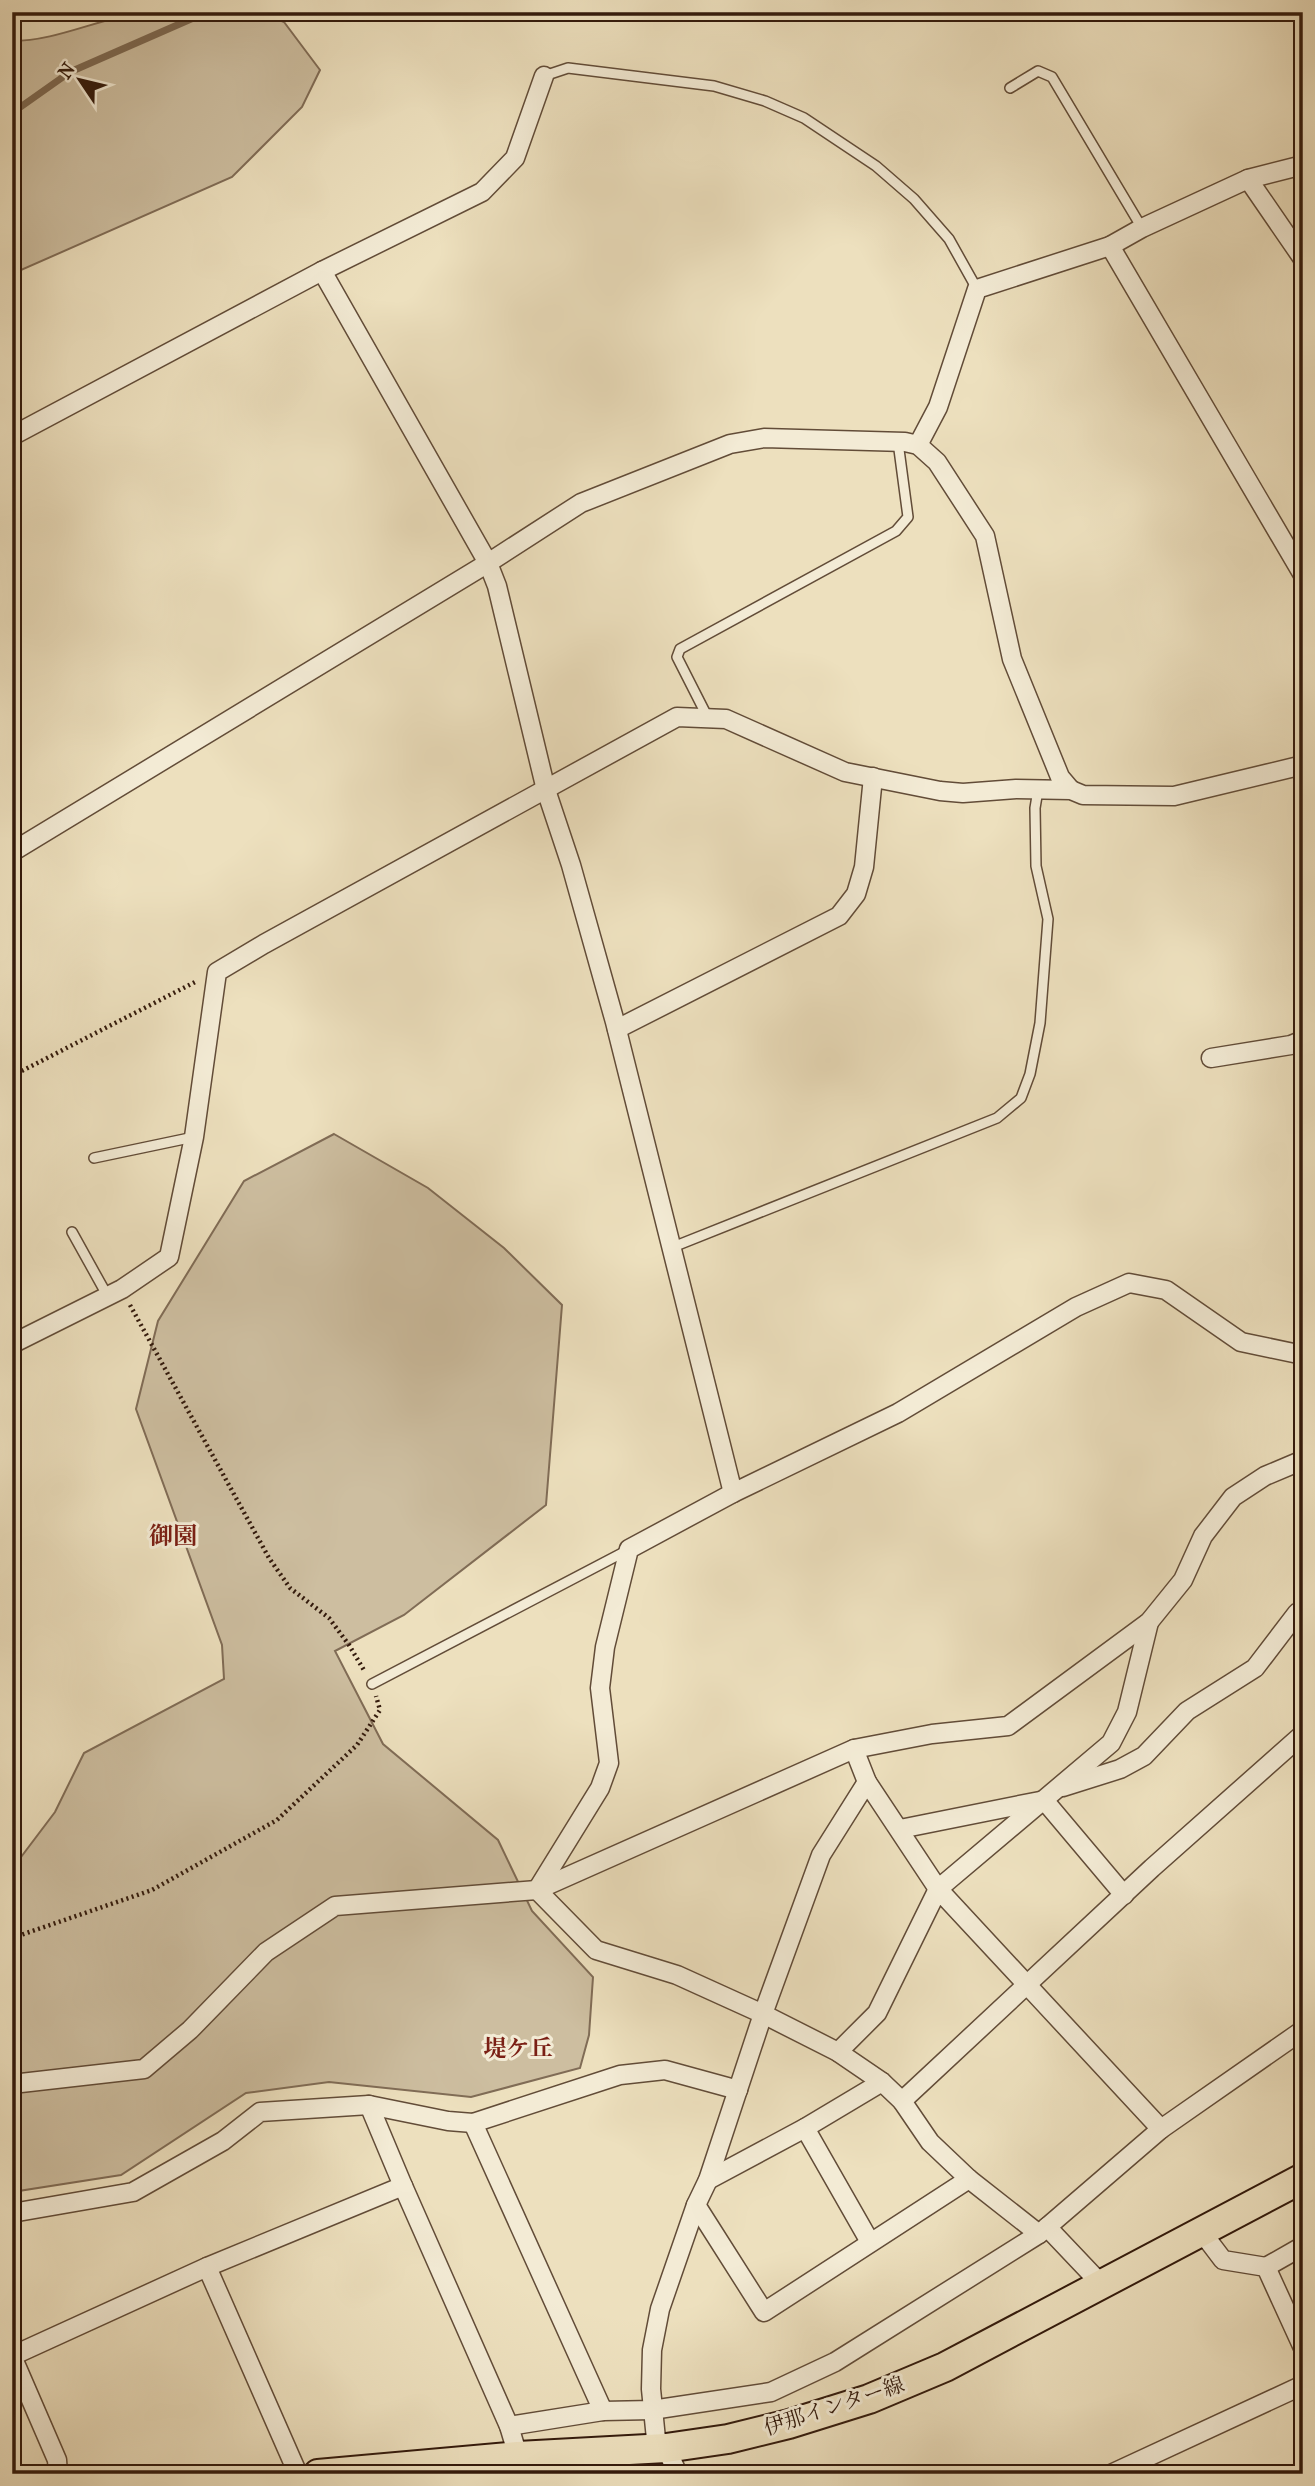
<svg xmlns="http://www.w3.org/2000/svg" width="1315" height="2486" viewBox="0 0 1315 2486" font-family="'IM FELL French Canon','Noto Serif JP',serif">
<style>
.green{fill:#cdbea0;stroke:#806c56;stroke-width:2}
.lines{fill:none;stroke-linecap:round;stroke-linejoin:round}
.stream{stroke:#7d6952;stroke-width:7}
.lane-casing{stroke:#624c38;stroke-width:12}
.street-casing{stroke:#624c38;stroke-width:21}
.primary-casing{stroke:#331a0c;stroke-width:32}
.path{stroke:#331a0c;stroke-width:4.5;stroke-dasharray:2 3.5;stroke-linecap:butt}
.lane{stroke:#f3ebd5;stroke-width:9}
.street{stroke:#f3ebd5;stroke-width:18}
.primary{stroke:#ede0be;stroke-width:28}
.labels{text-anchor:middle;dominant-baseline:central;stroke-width:6;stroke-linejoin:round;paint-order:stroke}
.street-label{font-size:21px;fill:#331a0c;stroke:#f3ebd5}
.neighbourhood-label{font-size:23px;font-weight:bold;fill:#7a1f14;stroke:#f3ebd5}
.quarter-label{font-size:24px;font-weight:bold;fill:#7a1f14;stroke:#f3ebd5}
</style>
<rect width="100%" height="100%" fill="#ede0be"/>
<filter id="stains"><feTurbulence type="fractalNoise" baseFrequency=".00286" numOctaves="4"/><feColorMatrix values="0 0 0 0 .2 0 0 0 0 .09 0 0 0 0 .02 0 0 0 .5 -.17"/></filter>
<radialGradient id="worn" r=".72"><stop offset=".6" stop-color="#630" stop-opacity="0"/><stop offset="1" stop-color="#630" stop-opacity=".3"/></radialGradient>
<g class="green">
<path d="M147 12H260L284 22 320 70 302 107 232 177 12 274V41C58 41 101 17 147 12Z"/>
<polygon points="334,1134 428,1188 504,1248 562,1305 546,1505 404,1615 335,1651 383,1744 498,1840 532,1911 593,1977 589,2035 580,2068 471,2097 329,2082 246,2093 121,2175 12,2192 12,1869 55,1812 84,1753 224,1679 222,1645 136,1409 158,1321 244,1181"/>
</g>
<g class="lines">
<polyline class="stream" points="12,113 70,72 207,12"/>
<defs>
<g id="lane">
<polyline points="544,76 568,68 714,86 765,101 804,118 876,166 914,199 949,239 977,289"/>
<polyline points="1010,88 1038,71 1052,77 1142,228"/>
<polyline points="708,718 677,657 680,649 896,531 908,517 898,442"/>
<polyline points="94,1158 194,1137"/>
<polyline points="72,1232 107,1295"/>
<polyline points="673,1247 997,1118 1021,1098 1030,1074 1040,1023 1048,919 1036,866 1035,808 1038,790"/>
<polyline points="372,1684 628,1550"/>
</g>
<g id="street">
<polyline points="1248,179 1303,259"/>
<polyline points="1110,246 1303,575"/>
<polyline points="322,271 488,563 497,586 546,790 571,865 615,1022 733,1493"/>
<polyline points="12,436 322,271 482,192 515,158 544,76"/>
<polyline points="918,445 938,407 977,289 1110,246 1142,228 1248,179 1303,165"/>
<polyline points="12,852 488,563 581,503 730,444 764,438 905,442 918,445 937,462 985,536 1012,659 1060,777 1071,790"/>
<polyline points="617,1029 839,916 856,894 864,867 873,777"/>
<polyline points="1211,1058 1291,1045 1303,1040"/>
<polyline points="12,1344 122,1289 169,1257 194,1137 217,972 264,944 677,717 726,719 845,772 940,791 963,793 1016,789 1071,790 1083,795 1174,796 1303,765"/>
<polyline points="854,1749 867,1782"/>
<polyline points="1063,1787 1120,1769 1144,1756 1187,1711 1255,1668 1297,1613 1303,1619"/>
<polyline points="1044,1800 1124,1895"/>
<polyline points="900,1829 1040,1801"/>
<polyline points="537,1890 600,1788 609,1763 600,1688 605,1647 629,1549 733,1493 898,1413 1076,1307 1129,1283 1166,1290 1241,1342 1303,1355"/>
<polyline points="537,1890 596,1950 677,1975 763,2014 838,2052 882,2082 902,2101 930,2142 969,2179 1039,2234"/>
<polyline points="12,2084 144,2069 190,2030 266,1952 335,1906 537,1890 854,1749 932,1734 1008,1726 1149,1622 1183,1580 1203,1536 1233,1497 1265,1476 1303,1460"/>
<polyline points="902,2101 1152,1868 1303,1734"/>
<polyline points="473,2123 603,2411 652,2410 771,2392 835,2362 1039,2234 1161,2129 938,1889 877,2013 838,2052"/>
<polyline points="805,2128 870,2242"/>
<polyline points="1161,2129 1303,2030"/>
<polyline points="708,2180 805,2128 882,2082"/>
<polyline points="403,2186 509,2426 518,2456"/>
<polyline points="696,2205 764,2312 969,2179"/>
<polyline points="12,2213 133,2192 223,2141 260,2112 369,2105 448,2121 473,2123 620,2075 665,2070 738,2090"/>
<polyline points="1047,2227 1102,2285"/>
<polyline points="1201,2231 1223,2260 1266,2267 1303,2348"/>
<polyline points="207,2267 403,2186 369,2105"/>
<polyline points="1266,2267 1303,2246"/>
<polyline points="12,2356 207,2267 298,2474"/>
<polyline points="12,2356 57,2460 58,2474"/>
<polyline points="509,2426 603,2411"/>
<polyline points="666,2448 678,2474"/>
<polyline points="657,2449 651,2389 652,2350 660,2309 696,2205 708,2180 763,2014 821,1855 867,1782 938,1889 1111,1743 1127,1712 1149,1622"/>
<polyline points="1111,2474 1303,2385"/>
</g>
<polyline id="primary" points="318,2474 518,2456 666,2448 728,2439 789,2424 869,2399 945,2367 1303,2178"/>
</defs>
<use href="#lane" class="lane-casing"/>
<use href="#street" class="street-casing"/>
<use href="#primary" class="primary-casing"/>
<g class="path">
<polyline points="12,1076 197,981"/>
<polyline points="130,1305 269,1558 290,1588 329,1618 349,1645 365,1672"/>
<polyline points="12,1938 152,1890 277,1820 357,1745 380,1710 376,1696"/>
</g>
<use href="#lane" class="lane"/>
<use href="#street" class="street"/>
<use href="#primary" class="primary"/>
</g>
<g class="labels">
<g class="street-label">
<text transform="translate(834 2406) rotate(-18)">伊那インター線</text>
</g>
<g class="neighbourhood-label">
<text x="518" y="2048">堤ケ丘</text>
</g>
<g class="quarter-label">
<text x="173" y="1536">御園</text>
</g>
</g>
<rect width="1315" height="2486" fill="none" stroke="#ede0be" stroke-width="42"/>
<rect x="14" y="14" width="1287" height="2458" fill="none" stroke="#331a0c" stroke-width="3.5"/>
<rect x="21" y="21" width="1273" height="2444" fill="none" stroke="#331a0c" stroke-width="2"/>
<g transform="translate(80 80) rotate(305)" stroke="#f3ebd5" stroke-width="5" paint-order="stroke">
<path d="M0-5L12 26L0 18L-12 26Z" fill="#331a0c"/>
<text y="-10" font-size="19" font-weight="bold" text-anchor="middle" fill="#331a0c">N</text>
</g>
<rect width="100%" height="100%" filter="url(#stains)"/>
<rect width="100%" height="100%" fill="url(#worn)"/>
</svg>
